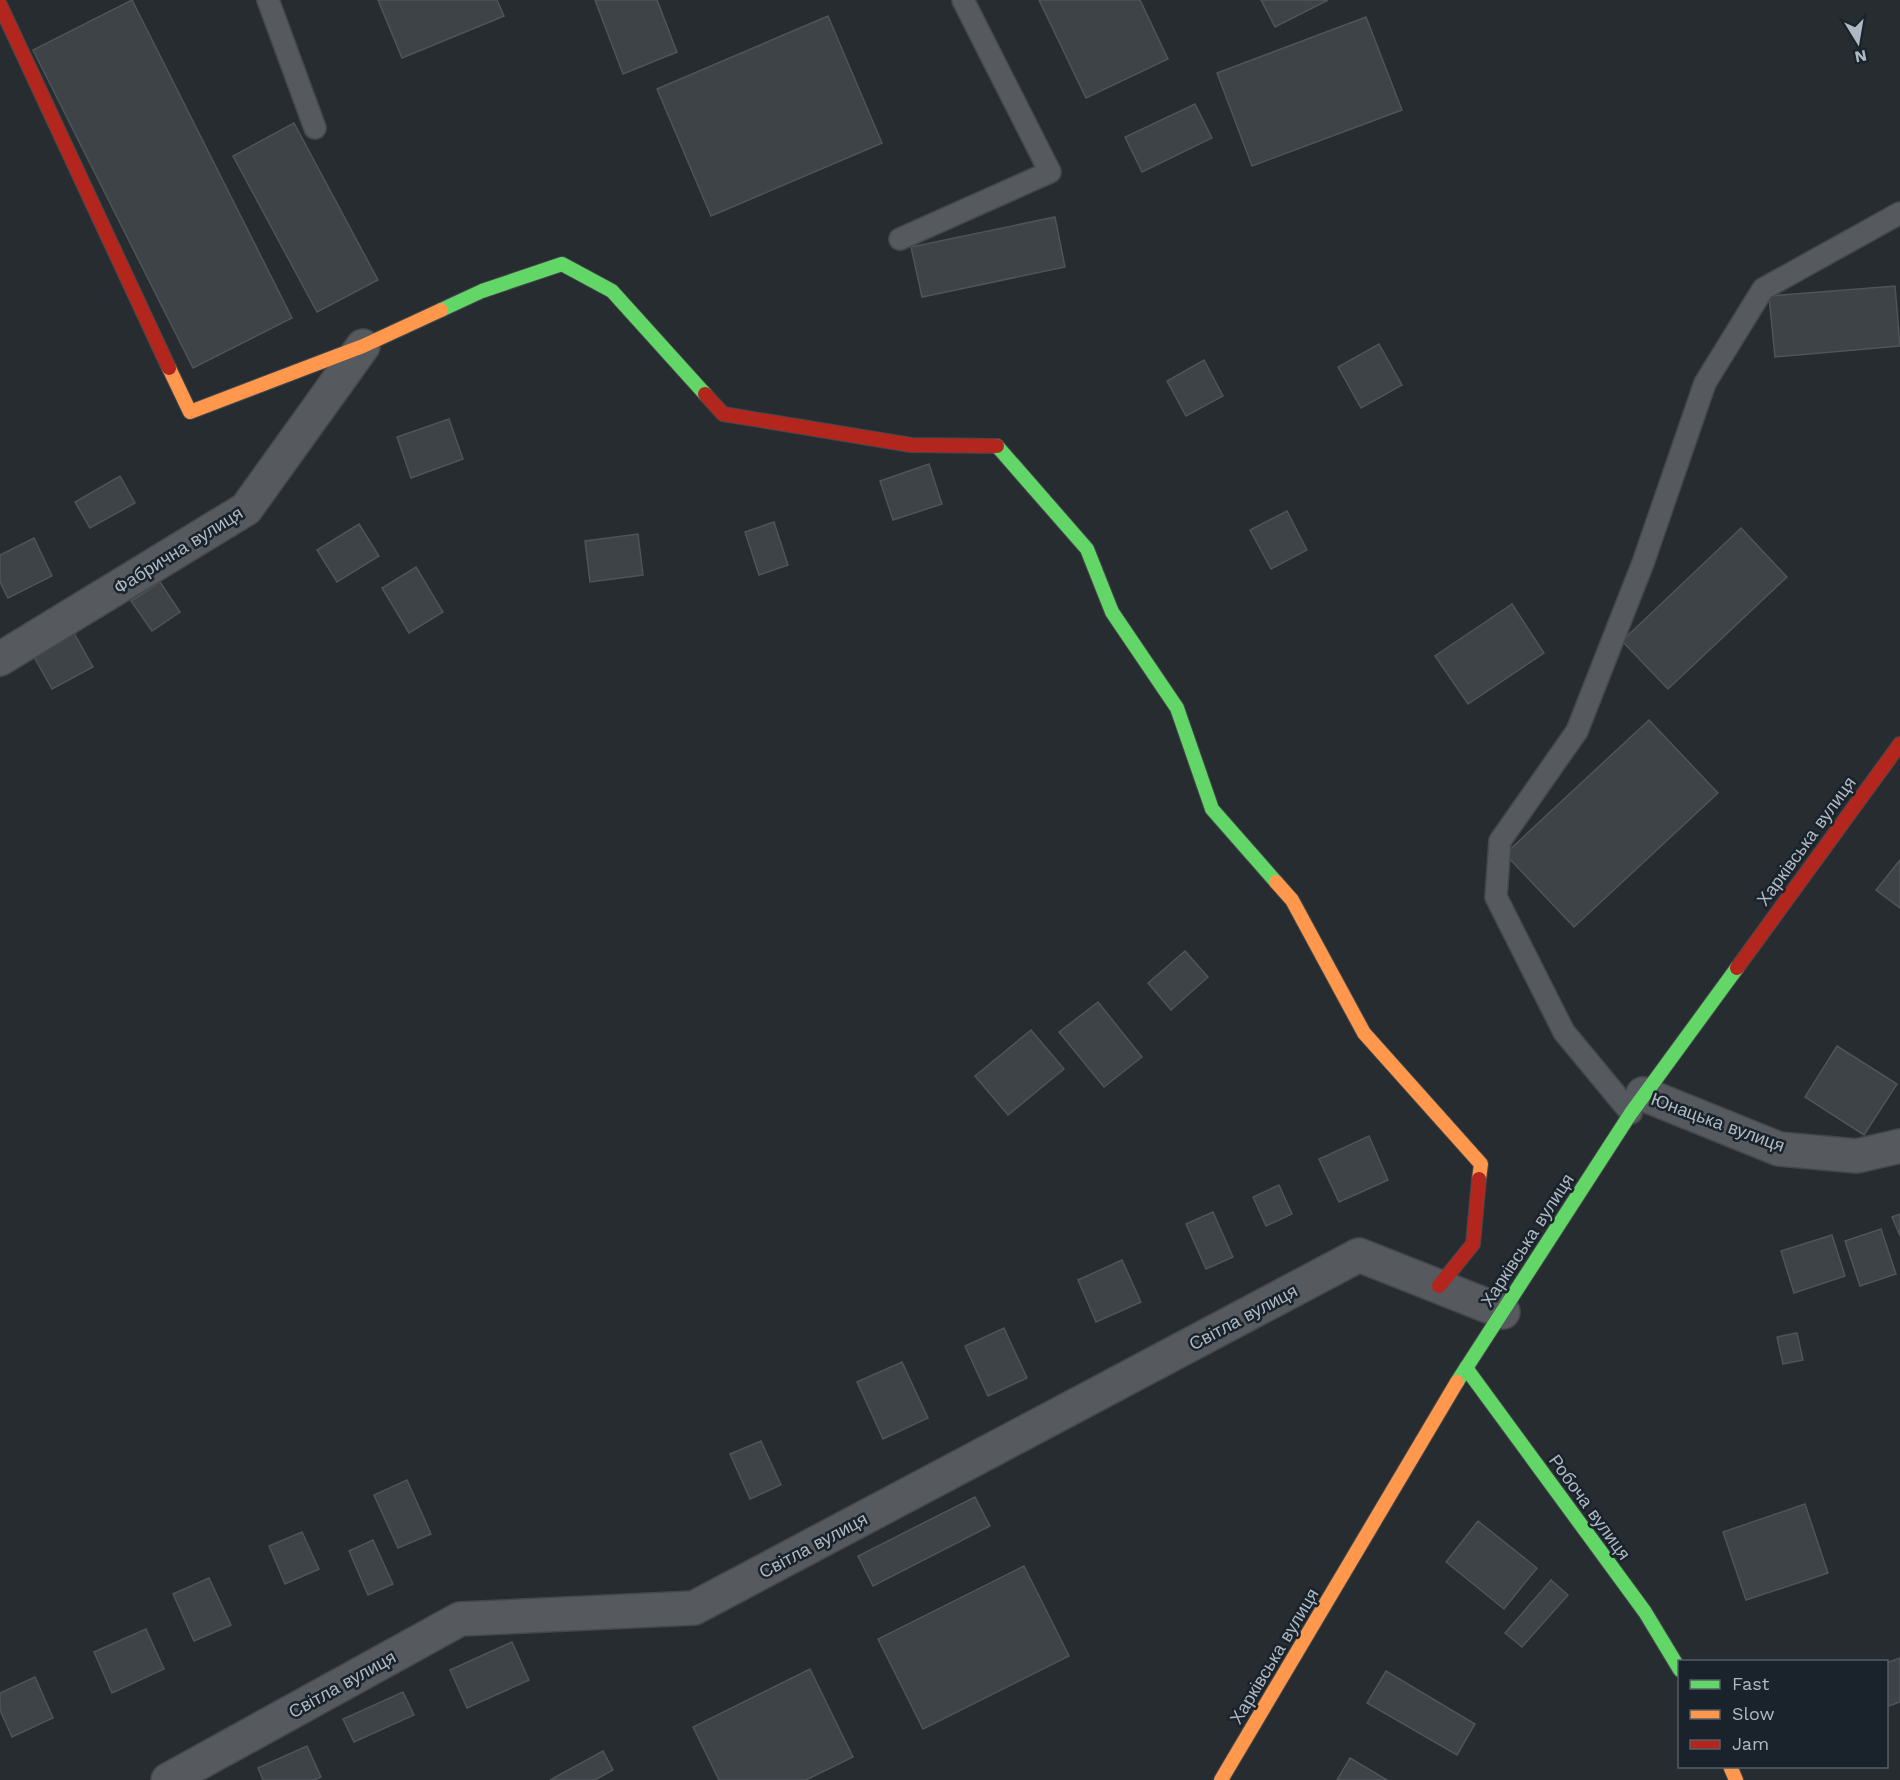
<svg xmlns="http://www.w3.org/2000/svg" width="1900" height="1780" viewBox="0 0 1900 1780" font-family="'Work Sans',sans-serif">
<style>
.building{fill:#3e4347;stroke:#4e5459;stroke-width:1.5}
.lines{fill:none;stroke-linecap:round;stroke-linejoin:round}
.lane-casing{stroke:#44484b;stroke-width:24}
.street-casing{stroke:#44484b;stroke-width:36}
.fast-casing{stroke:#44484b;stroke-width:16}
.slow-casing{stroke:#44484b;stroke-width:16}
.jam-casing{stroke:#44484b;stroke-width:16}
.lane{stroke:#565a5f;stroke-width:21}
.street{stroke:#565a5f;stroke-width:33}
.fast{stroke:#63d668;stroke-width:14}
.slow{stroke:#ff974d;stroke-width:14}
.jam{stroke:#b3261e;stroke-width:14}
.labels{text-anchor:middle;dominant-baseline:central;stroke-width:5;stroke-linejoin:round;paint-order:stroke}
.street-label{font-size:18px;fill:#afb9c3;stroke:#1a232b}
</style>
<rect width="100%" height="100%" fill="#262c30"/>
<g class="building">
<polygon points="132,0 292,318 193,368 33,50"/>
<polygon points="378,0 497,0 504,16 402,58"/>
<polygon points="595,0 657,0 677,52 623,74"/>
<polygon points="1039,0 1140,0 1168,59 1086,98"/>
<polygon points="1261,0 1328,0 1275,27"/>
<polygon points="828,16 882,143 711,216 657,89"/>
<polygon points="1366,17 1402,110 1252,166 1217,73"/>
<polygon points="1195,104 1212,138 1142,172 1125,137"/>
<polygon points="294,123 378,280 317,312 233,156"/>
<polygon points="1055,217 1065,267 922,297 911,247"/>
<polygon points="1895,286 1900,346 1775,357 1769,296"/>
<polygon points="1379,344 1402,385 1361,408 1338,367"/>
<polygon points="1204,360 1223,396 1186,416 1167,381"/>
<polygon points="449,419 463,459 411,478 397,437"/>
<polygon points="929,464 942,504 893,520 880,481"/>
<polygon points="120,476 135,503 90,528 75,502"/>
<polygon points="1287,511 1307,550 1271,569 1250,530"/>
<polygon points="774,522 788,565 759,575 745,532"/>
<polygon points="359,524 379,556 337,582 317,550"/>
<polygon points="1741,528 1787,577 1668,689 1622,641"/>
<polygon points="638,534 643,575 590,582 585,541"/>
<polygon points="34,538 52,576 8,598 0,582 0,555"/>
<polygon points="416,567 443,612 409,633 382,588"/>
<polygon points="160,582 180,612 152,631 131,601"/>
<polygon points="1512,604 1544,653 1468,704 1435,656"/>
<polygon points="70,626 93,667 52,689 29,648"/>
<polygon points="1649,720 1718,793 1574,927 1505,854"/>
<polygon points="1900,860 1900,908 1876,890"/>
<polygon points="1185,951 1208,977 1171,1010 1148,983"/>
<polygon points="1098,1002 1142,1057 1104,1087 1059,1032"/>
<polygon points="1031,1030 1064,1069 1008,1115 975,1076"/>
<polygon points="1837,1046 1897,1084 1864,1135 1805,1097"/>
<polygon points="1369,1136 1388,1180 1339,1202 1319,1159"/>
<polygon points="1279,1185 1292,1214 1266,1226 1253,1197"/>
<polygon points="1213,1212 1233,1257 1206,1269 1186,1224"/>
<polygon points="1900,1214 1900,1236 1892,1217"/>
<polygon points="1881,1229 1896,1274 1860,1286 1845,1241"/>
<polygon points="1832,1235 1845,1276 1794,1293 1781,1251"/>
<polygon points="1122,1260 1141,1302 1096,1322 1078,1280"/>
<polygon points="1004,1328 1027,1378 988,1396 965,1346"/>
<polygon points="1797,1333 1803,1360 1783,1364 1777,1337"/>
<polygon points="902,1362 928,1418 883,1439 857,1382"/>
<polygon points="761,1441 781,1485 750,1499 730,1454"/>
<polygon points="407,1480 431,1534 398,1548 374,1495"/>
<polygon points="975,1497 990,1526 873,1586 858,1556"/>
<polygon points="1805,1504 1828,1573 1746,1600 1723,1532"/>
<polygon points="1478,1521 1537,1568 1504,1609 1446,1562"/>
<polygon points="302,1532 319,1569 285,1584 269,1546"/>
<polygon points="373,1540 393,1584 368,1595 349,1551"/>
<polygon points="1024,1566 1069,1656 923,1729 878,1639"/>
<polygon points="209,1578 231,1625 194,1641 173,1594"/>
<polygon points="1551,1580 1568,1595 1522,1647 1505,1633"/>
<polygon points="146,1629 164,1669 112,1693 94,1652"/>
<polygon points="512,1642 529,1680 467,1708 450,1670"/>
<polygon points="1900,1658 1900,1702 1886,1707 1886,1663"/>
<polygon points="810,1669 853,1757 806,1780 719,1780 693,1727"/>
<polygon points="1386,1671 1475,1724 1457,1755 1367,1703"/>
<polygon points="35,1677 53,1718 12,1737 0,1710 0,1693"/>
<polygon points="403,1692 414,1715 354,1742 343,1719"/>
<polygon points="307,1746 321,1777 315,1780 263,1780 258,1768"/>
<polygon points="603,1751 613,1770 595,1780 550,1780"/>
<polygon points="1350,1758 1387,1780 1337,1780"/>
</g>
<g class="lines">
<defs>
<g id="lane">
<polyline points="268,0 315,128"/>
<polyline points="900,239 1050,172 963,0"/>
<polyline points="1631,1113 1564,1032 1496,897 1500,841 1577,731 1643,563 1705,383 1763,289 1900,213"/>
</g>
<g id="street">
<polyline points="0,659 246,509 363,346"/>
<polyline points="1643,1094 1779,1149 1857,1156 1900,1146"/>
<polyline points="168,1780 460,1619 694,1608 1359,1255 1503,1312"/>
</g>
<g id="fast">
<polyline points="441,310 482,291 562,264 612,291 705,394"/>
<polyline points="997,446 1087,549 1112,612 1177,708 1212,809 1276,882"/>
<polyline points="1466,1368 1645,1612 1680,1670"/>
<polyline points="1457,1382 1631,1113 1737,968"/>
</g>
<g id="slow">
<polyline points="169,368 190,412 363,346 441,310"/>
<polyline points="1276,882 1292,900 1364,1033 1481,1164 1479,1179"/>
<polyline points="1730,1766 1736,1780"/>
<polyline points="1221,1780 1457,1382"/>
</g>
<g id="jam">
<polyline points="0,5 169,368"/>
<polyline points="705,394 723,414 911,445 997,446"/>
<polyline points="1737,968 1900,744"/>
<polyline points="1439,1286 1473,1244 1479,1179"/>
</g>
</defs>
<use href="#lane" class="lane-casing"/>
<use href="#street" class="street-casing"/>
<use href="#fast" class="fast-casing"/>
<use href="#slow" class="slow-casing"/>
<use href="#jam" class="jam-casing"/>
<use href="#lane" class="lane"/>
<use href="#street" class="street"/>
<use href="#fast" class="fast"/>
<use href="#slow" class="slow"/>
<use href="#jam" class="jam"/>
</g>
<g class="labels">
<g class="street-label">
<text transform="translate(178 550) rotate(-32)">Фабрична вулиця</text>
<text transform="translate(1806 841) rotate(-54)">Харківська вулиця</text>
<text transform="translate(1718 1122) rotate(20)">Юнацька вулиця</text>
<text transform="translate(1527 1240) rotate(-57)">Харківська вулиця</text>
<text transform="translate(1243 1317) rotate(-28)">Світла вулиця</text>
<text transform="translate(1590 1507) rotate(54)">Робоча вулиця</text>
<text transform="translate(813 1545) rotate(-28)">Світла вулиця</text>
<text transform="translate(1274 1656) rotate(-59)">Харківська вулиця</text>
<text transform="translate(342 1684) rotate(-29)">Світла вулиця</text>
</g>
</g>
<rect x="1678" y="1660" width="210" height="108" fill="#1a232b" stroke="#565f68" stroke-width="1.5"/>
<rect x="1690" y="1680" width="30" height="9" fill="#63d668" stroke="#565f68" stroke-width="1.5"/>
<text x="1732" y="1690" font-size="18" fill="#afb9c3">Fast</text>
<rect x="1690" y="1710" width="30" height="9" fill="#ff974d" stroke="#565f68" stroke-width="1.5"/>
<text x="1732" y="1720" font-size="18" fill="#afb9c3">Slow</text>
<rect x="1690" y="1740" width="30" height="9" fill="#b3261e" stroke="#565f68" stroke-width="1.5"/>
<text x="1732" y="1750" font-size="18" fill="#afb9c3">Jam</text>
<g transform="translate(1858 42) rotate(169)" stroke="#1a232b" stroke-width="4.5" paint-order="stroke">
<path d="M0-4.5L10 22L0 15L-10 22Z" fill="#afb9c3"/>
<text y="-9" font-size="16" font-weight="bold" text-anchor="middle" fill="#afb9c3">N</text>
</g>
</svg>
